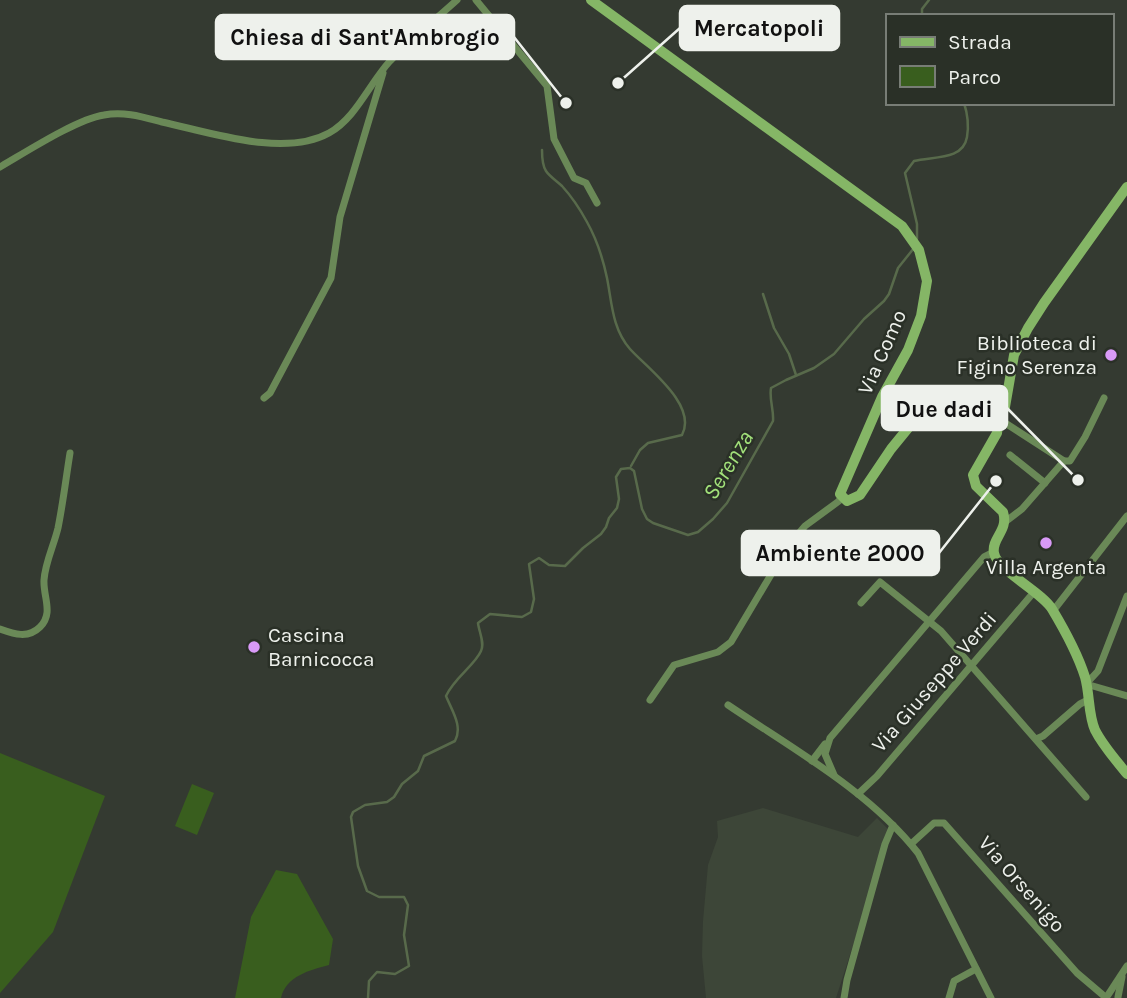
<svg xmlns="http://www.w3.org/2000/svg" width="1127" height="998" viewBox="0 0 1127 998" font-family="Karla,sans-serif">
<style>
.built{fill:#3d4638}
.green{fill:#395e1e}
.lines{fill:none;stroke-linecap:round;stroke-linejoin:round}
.stream{stroke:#586a4b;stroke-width:2.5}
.street{stroke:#6a8957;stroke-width:7}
.secondary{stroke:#85b666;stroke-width:10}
.poi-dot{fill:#d99af7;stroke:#2a3027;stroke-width:2.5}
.labels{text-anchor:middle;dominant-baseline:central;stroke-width:5;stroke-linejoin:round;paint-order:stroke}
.poi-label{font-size:21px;fill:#eef1ec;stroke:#2a3027;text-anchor:end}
.street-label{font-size:21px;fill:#eef1ec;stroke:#2a3027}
.water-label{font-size:23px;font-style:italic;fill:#a2e17a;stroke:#2a3027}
.leader{fill:none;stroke:#eef1ec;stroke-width:2.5}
.callout-dot{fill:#eef1ec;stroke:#2a3027;stroke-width:2.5}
.callout{fill:#eef1ec;stroke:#eef1ec;stroke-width:2.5}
.callout-label{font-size:23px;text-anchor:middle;font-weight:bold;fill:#111}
</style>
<rect width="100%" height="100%" fill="#343a31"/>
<polygon class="built" points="763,808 858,837 877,818 890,831 836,998 706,998 702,956 703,921 708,865 718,837 717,821"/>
<g class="green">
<polygon points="0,753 105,796 53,932 0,993"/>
<polygon points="192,784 214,793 197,835 175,826"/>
<path d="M276 870 297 874 333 939 329 965C310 970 286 976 281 998H235L251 917Z"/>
</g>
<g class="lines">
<g class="stream">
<polyline points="922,16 922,9 929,0"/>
<path d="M542 150C542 157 542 165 546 171 550 177 557 181 562 186 572 197 580 209 587 222 596 238 603 259 607 278 612 303 612 328 630 349 647 368 698 405 682 435L648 443 640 450 631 466"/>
<path d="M917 239V224L905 173 914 161C932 156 963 161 967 137 969 125 968 115 964 103"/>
<polyline points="763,294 774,328 789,354 796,375"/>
<path d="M368 998 369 981 377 972 395 974 409 966 404 935 408 905 404 897H379L367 891 358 866 351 817 353 812 365 805 387 802 394 797 402 784 418 771 424 756 455 741C463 726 452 711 446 696 454 678 475 665 481 651 485 643 479 632 478 623L490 614 522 617 531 612 534 599 529 564 539 558 549 565 565 566 583 548 601 534 606 527 609 518 617 508 619 499 616 477 621 469 630 468 634 471 642 509 647 519 653 523 688 535 698 532 713 519 727 503 773 421C774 410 769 399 771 388L786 380 814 368 834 354 864 319 884 301 889 294 898 268 914 248"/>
</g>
<g class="street">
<polyline points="476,0 547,86 554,139 574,178 586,183 597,203"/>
<path d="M0 167C26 152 77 119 104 115 124 111 143 117 162 122 209 132 284 158 329 133 356 118 369 84 390 61 411 39 435 20 457 0"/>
<polyline points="264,398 270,393 331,278 340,217 383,73"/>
<polyline points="999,419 1064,461"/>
<polyline points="1010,455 1045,483"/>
<polyline points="1005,522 1022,509 1064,461 1070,461 1085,437 1104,398"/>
<polyline points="1127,596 1098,671 1086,684 1127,696"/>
<polyline points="861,603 880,582 941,631 1086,797"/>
<polyline points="1053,611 1127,516"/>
<path d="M0 629C14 634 28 639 40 627 54 613 43 597 44 580 45 563 54 545 58 528 63 503 66 478 70 453"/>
<polyline points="650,700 674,665 718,652 731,642 788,546 805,526 839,501 841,496"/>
<path d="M728 705C793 749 869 791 918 853L991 998"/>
<polyline points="1036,739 1043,736 1080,704 1088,700"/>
<polyline points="812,761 825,744"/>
<polyline points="834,775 825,754 830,738 984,557 994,552"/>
<polyline points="858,794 877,776 1034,592"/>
<polyline points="911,844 934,823 944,823 1077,973 1104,996"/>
<polyline points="1108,995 1127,966"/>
<polyline points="1118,997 1122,977"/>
<polyline points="844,998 847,980 885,844 893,825"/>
<polyline points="949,998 954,981 976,969"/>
</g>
<g class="secondary">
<polyline points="591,0 902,226 919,250 927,281 921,316 908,350 882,397 840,494 847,501 860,495 891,449 931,400 941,392 988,408 999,419"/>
<path d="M1127 187 1044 303 1028 328 1014 355 1005 407 999 419 997 433 973 475 976 486 1003 512C1009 531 991 538 994 553 997 570 1042 592 1052 609 1064 629 1078 655 1085 677 1090 695 1088 714 1095 730 1103 746 1116 760 1127 774"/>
</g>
</g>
<g class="poi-dot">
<circle cx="1111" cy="355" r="7"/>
<circle cx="1046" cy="543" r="7"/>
<circle cx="254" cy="647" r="7"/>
</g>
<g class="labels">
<g class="poi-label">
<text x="1097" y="343">Biblioteca di<tspan x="1097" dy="24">Figino Serenza</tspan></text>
<text x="1046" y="567" text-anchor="middle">Villa Argenta</text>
<text x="268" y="635" text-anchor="start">Cascina<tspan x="268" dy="24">Barnicocca</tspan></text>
</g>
<g class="street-label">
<text transform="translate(882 352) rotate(-66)">Via Como</text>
<text transform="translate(934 682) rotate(-49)">Via Giuseppe Verdi</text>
<text transform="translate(1022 884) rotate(49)">Via Orsenigo</text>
</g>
<g class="water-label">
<text transform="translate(728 465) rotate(-59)">Serenza</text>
</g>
</g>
<path class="leader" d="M618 83L680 28M566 103L514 37M1078 480L1007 408M996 481L939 553"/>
<g class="callout-dot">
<circle cx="618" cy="83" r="7"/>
<circle cx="566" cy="103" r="7"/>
<circle cx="1078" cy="480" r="7"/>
<circle cx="996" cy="481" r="7"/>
</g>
<g class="callout">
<rect x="680" y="6" width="159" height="44" rx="7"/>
<rect x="216" y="15" width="298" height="44" rx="7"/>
<rect x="882" y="386" width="125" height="44" rx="7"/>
<rect x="742" y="531" width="197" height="44" rx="7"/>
</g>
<g class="callout-label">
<text x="759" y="36">Mercatopoli</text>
<text x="365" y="45">Chiesa di Sant'Ambrogio</text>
<text x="944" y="417">Due dadi</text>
<text x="840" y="561">Ambiente 2000</text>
</g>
<rect x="886" y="14" width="228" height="91" fill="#2a3027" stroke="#787d76" stroke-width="2"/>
<rect x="900" y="37" width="35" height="10" fill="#85b666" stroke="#787d76" stroke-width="2"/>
<text x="948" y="49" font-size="21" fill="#eef1ec">Strada</text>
<rect x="900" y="66" width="35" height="21" fill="#395e1e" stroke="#787d76" stroke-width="2"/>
<text x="948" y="84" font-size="21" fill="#eef1ec">Parco</text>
</svg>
